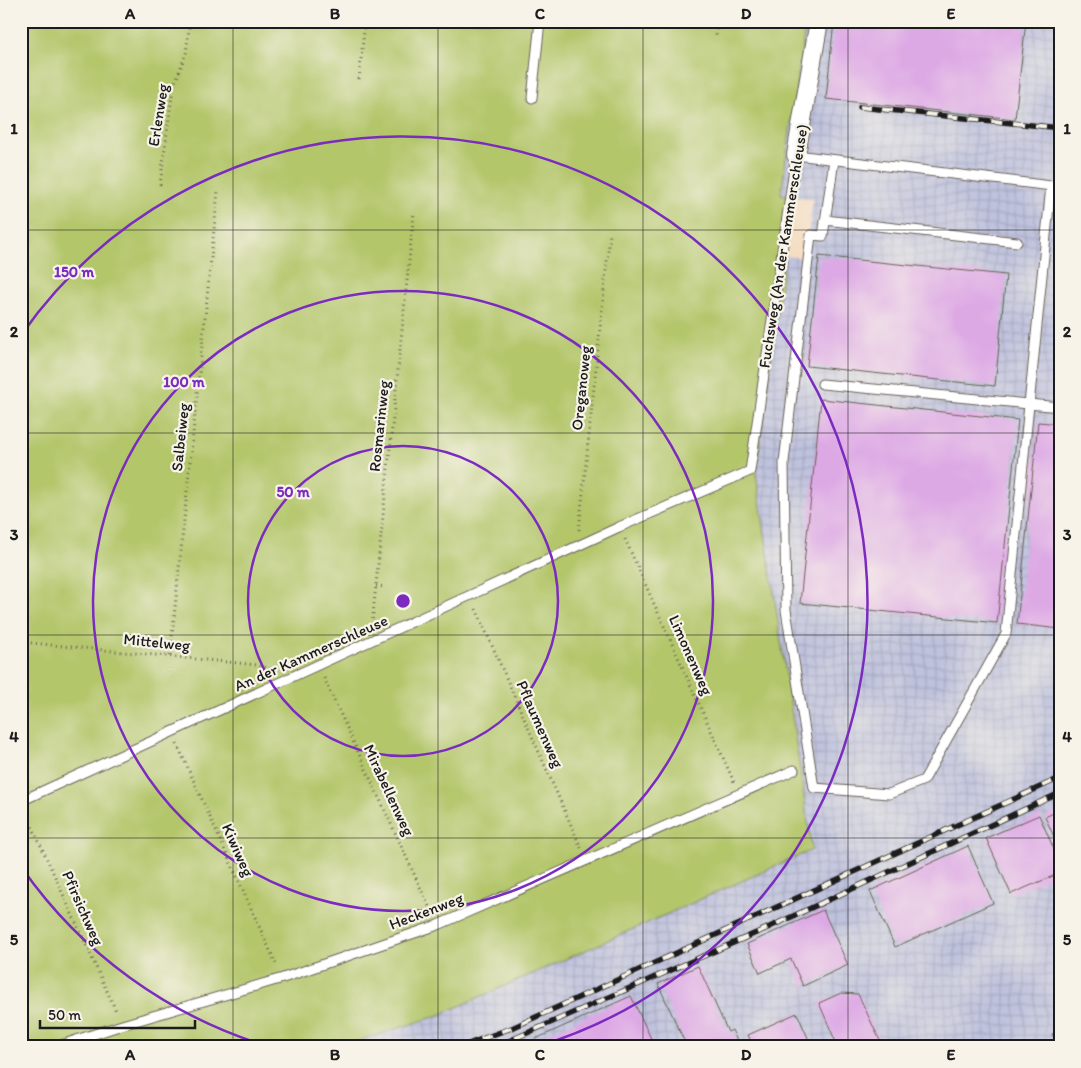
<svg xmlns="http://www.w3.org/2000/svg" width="1081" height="1068" viewBox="0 0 1081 1068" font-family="Itim,sans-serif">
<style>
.industrial{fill:url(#industrial-grid)}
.garden{fill:#b3c66a;stroke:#687143}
.building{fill:#dda9e5}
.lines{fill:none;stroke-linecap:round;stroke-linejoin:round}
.lane-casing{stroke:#686056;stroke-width:11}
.street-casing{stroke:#686056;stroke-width:20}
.path{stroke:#686056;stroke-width:3;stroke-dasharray:1 4;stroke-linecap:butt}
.lane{stroke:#fff;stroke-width:9}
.street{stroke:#fff;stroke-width:18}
.rail-casing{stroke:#1c1c1c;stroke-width:5.5}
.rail{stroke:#f7f3e8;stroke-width:4;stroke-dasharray:11;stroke-linecap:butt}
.grid{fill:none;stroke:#1c1c1c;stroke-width:1;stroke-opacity:0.55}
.ring{fill:none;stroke:#7b2cbf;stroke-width:2.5}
.labels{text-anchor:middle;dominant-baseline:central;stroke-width:4.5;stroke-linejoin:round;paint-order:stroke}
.street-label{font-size:16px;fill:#1c1c1c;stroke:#f7f3e8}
.centre{fill:#7b2cbf;stroke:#f7f3e8;stroke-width:2.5}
.ring-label{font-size:15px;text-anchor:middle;font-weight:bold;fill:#7b2cbf;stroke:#f7f3e8;stroke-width:4.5;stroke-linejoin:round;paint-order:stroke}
.neatline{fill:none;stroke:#1c1c1c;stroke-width:2}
.grid-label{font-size:16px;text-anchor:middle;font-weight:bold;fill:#1c1c1c}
</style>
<defs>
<pattern id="industrial-grid" width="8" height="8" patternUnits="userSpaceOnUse" patternTransform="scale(1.25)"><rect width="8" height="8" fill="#bfc2dd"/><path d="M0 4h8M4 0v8" fill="none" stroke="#a4a6bd"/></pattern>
</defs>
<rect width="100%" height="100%" fill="#f7f3e8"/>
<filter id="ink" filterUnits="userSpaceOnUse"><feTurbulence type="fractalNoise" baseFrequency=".02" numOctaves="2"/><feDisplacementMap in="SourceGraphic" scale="10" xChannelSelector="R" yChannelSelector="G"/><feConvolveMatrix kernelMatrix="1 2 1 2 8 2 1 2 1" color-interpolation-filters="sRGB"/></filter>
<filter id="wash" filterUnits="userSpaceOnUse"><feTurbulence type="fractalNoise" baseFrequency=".0096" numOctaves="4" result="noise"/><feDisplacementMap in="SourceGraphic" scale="20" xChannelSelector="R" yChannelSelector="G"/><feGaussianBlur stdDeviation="1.12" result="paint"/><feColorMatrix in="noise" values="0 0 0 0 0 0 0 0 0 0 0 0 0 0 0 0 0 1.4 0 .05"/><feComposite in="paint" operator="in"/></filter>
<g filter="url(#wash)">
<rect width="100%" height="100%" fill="#f4ddc2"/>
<polygon class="industrial" points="806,21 1060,21 1060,1047 339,1047 437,1016 812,850 756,473 785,256 805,258 813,199 781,194"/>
<polygon class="garden" points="21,21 806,21 781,194 789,196 785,256 756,473 812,850 437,1016 339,1047 21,1047"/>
<g id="blocks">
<g class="building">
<polygon points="834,21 1026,21 1015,119 826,99"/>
<polygon points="819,256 1006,275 995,386 807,366"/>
<polygon points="821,399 1018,420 997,623 800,603"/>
<polygon points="1038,422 1060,424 1060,629 1017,624"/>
<polygon points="1060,810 1060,836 1055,839 1045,817"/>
<polygon points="1039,815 1060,863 1060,873 1011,894 986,838"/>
<polygon points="968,846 993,903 895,947 870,891"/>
<polygon points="823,910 848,965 803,986 791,959 760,973 747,944"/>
<polygon points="698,966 728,1032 732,1030 740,1047 687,1047 658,984"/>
<polygon points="841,993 858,994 883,1047 838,1047 819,1003"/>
<polygon points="631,996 655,1047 522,1047 522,1045"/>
<polygon points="797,1013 812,1047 747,1047 752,1044 748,1035"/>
<polygon points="1060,1031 1060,1047 1058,1047 1052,1034"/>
</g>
</g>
</g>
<g filter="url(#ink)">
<use href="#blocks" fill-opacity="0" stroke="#686056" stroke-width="1"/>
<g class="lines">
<defs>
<g id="lane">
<polyline points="532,98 540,21"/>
<polyline points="834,160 823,236 811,235 784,462 786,610 814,788 889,794 924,780 1006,634 1051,186"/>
<polyline points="825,220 1017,242"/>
<polyline points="822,384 1060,407"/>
<polyline points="21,801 619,527 750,471 796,155 1060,187"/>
<polyline points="55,1047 122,1025 283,978 438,925 794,770"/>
</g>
<polyline id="street" points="796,155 819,21"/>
</defs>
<use href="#lane" class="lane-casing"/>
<use href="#street" class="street-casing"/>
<g class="path">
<polyline points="716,35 718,21"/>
<polyline points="359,79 365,21"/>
<polyline points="21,173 22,170"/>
<polyline points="160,185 173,88 186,53 190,21"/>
<polyline points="579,530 610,233"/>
<polyline points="625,539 734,782"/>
<polyline points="376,586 386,587"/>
<polyline points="476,609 581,848"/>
<polyline points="372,624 414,212"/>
<polyline points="21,642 258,665 274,670"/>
<polyline points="170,656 218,191"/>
<polyline points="324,678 432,913"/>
<polyline points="177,744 277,966"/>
<polyline points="26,813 117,1013"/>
</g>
<use href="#lane" class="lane"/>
<use href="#street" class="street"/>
<defs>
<g id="rail">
<polyline points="860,107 1060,128"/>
<polyline points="460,1047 514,1027 1060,778"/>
<polyline points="495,1047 763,930 1060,793"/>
</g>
</defs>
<use href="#rail" class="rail-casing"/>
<use href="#rail" class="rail"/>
</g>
</g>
<path class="grid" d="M233 21V1047M438 21V1047M643 21V1047M848 21V1047M21 230H1060M21 433H1060M21 635H1060M21 838H1060"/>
<g class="ring">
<circle cx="403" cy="601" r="155"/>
<circle cx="403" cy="601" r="310"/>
<path d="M267 1046A465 465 0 0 1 22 868M22 334A465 465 0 1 1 539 1046"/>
</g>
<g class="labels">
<g class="street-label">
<text transform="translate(158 115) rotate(-81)">Erlenweg</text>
<text transform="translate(783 246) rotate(-81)">Fuchsweg (An der Kammerschleuse)</text>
<text transform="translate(581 388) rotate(-84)">Oreganoweg</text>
<text transform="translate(379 426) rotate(-84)">Rosmarinweg</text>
<text transform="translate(180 437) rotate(-84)">Salbeiweg</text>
<text transform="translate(157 642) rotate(6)">Mittelweg</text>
<text transform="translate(311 653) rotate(-24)">An der Kammerschleuse</text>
<text transform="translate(691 655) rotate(66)">Limonenweg</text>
<text transform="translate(540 724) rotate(66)">Pflaumenweg</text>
<text transform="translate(389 790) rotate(65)">Mirabellenweg</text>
<text transform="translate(238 850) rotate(66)">Kiwiweg</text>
<text transform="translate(83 908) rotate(66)">Pfirsichweg</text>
<text transform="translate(426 911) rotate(-21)">Heckenweg</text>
</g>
</g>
<circle cx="403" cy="601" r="8" class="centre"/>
<g class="ring-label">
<text x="74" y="277">150 m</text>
<text x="184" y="387">100 m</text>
<text x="293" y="497">50 m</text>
</g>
<rect width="1081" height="1068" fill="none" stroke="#f7f3e8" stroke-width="55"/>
<path d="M40 1020v8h155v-8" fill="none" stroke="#1c1c1c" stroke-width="2.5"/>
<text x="48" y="1020" font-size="15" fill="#1c1c1c" stroke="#f7f3e8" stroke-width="4" paint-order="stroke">50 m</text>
<rect x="28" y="28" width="1026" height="1012" class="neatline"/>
<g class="grid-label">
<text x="130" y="19">A</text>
<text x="335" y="19">B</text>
<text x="540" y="19">C</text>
<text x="746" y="19">D</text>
<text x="951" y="19">E</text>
<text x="14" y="134">1</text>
<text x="1067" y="134">1</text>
<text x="14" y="337">2</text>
<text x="1067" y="337">2</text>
<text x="14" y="540">3</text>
<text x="1067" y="540">3</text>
<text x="14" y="742">4</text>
<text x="1067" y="742">4</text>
<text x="14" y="945">5</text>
<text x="1067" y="945">5</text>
<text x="130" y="1060">A</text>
<text x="335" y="1060">B</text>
<text x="540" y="1060">C</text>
<text x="746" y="1060">D</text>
<text x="951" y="1060">E</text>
</g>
</svg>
